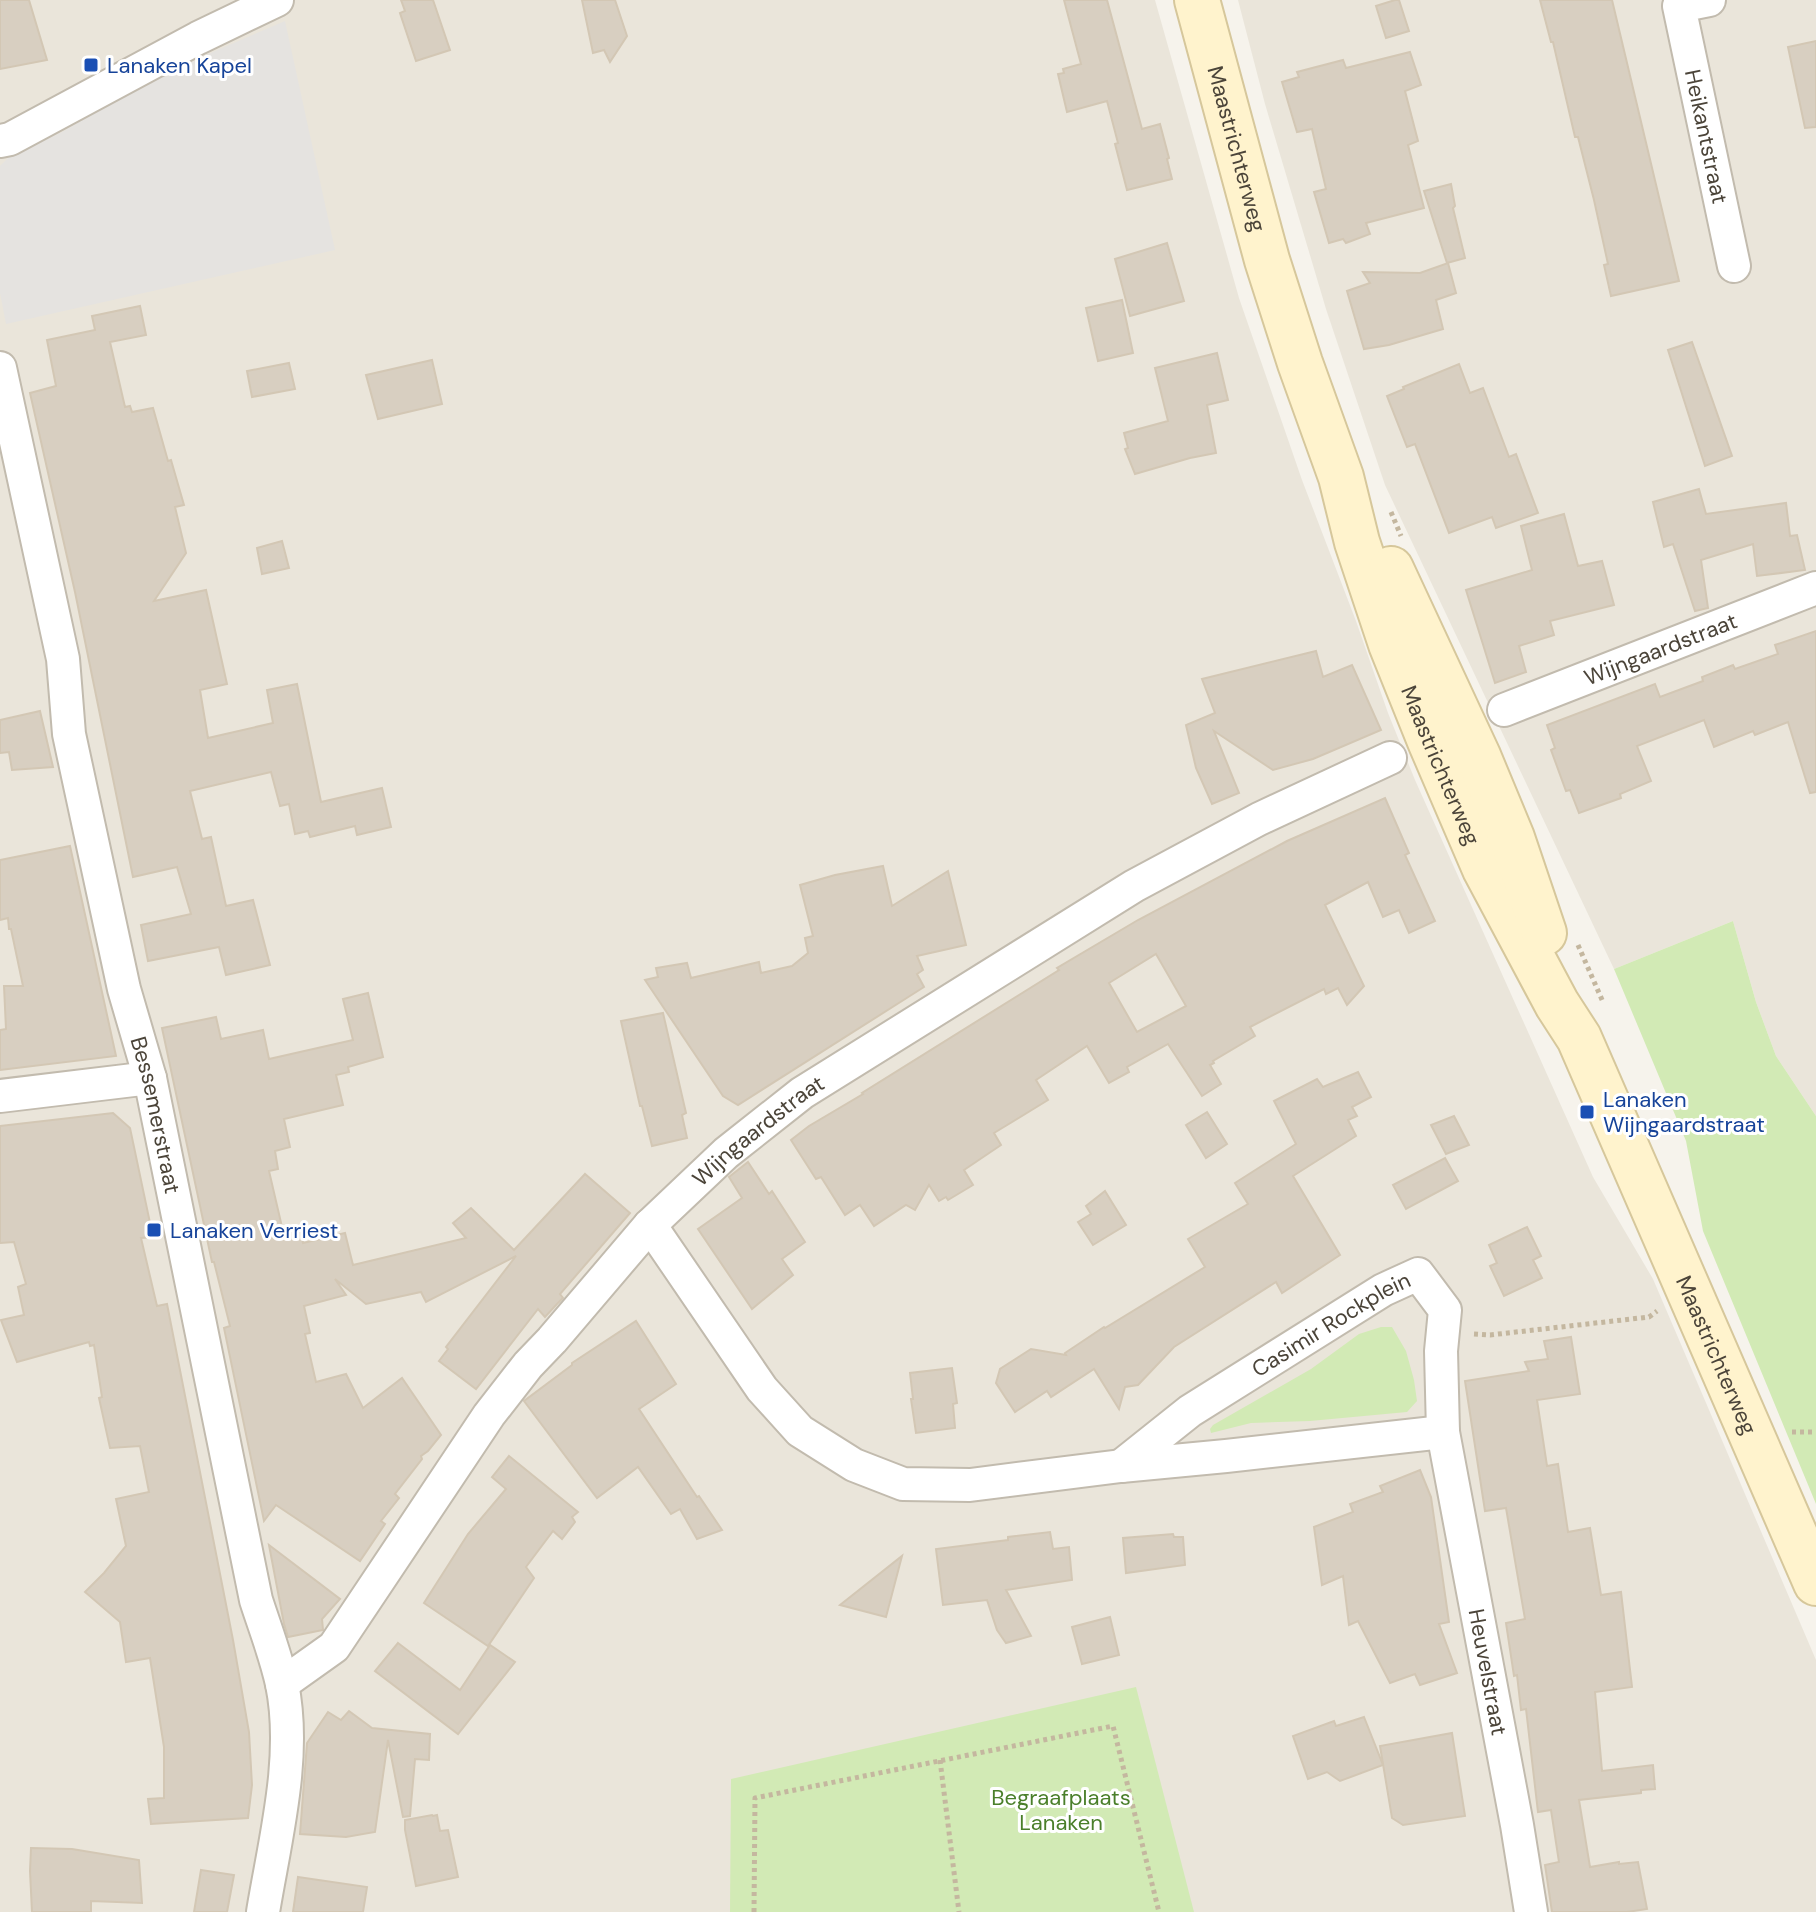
<svg xmlns="http://www.w3.org/2000/svg" width="1816" height="1912" viewBox="0 0 1816 1912" font-family="'DM Sans',sans-serif">
<style>
.residential{fill:#eae5da}
.green{fill:#d2eab5}
.parking{fill:#e5e3e0}
.building{fill:#d8cfc1;stroke:#d3c7b4;stroke-width:2;fill-rule:evenodd}
.lines{fill:none;stroke-linecap:round;stroke-linejoin:round}
.minor-casing{stroke:#c2bbae;stroke-width:36}
.secondary-casing{stroke:#d6c79b;stroke-width:48}
.path{stroke:#c4b79f;stroke-width:5;stroke-dasharray:4 4;stroke-linecap:butt}
.minor{stroke:#fff;stroke-width:32}
.secondary{stroke:#fff3cd;stroke-width:44}
.transit-dot{fill:#1a4fb4;stroke:#fff;stroke-width:3}
.labels{text-anchor:middle;dominant-baseline:central;stroke-width:6;stroke-linejoin:round;paint-order:stroke}
.transit-label{font-size:22px;fill:#164399;stroke:#fff;text-anchor:start}
.street-label{font-size:22px;fill:#4b4439;stroke:#fff}
.park-label{font-size:22px;fill:#4a7f2a;stroke:#fff}
</style>
<rect width="100%" height="100%" fill="#f6f3ec"/>
<g class="residential">
<polygon points="0,0 1155,0 1239,298 1302,480 1356,621 1388,713 1415,780 1593,1177 1653,1279 1816,1660 1816,1912 0,1912"/>
<polygon points="1238,0 1816,0 1816,1116 1776,1056 1756,1002 1733,921 1614,969 1385,485 1326,309 1265,104"/>
</g>
<g class="green">
<polygon points="1733,921 1756,1002 1776,1056 1816,1116 1816,1504 1703,1231 1686,1141 1614,969"/>
<polygon points="1381,1327 1392,1327 1406,1351 1414,1380 1417,1401 1407,1412 1310,1421 1251,1423 1211,1433 1210,1429 1213,1425 1311,1369 1359,1334"/>
<polygon points="1136,1687 1194,1912 730,1912 731,1779"/>
</g>
<polygon class="parking" points="285,21 335,250 6,324 0,293 0,166 8,158 62,132 133,91 215,51"/>
<g class="building">
<polygon points="0,0 29,0 47,60 0,69"/>
<polygon points="401,0 433,0 450,50 416,61 400,13 405,11"/>
<polygon points="582,0 615,0 627,36 610,62 604,50 593,53"/>
<polygon points="1064,0 1107,0 1142,129 1160,124 1169,158 1167,159 1172,179 1127,190 1115,144 1118,143 1107,101 1067,112 1058,74 1064,73 1063,69 1081,64"/>
<polygon points="1395,0 1399,0 1409,31 1386,38 1376,6"/>
<polygon points="1540,0 1612,0 1679,281 1611,296 1604,265 1608,264 1594,200 1578,137 1575,137 1553,42 1551,42"/>
<polygon points="1816,41 1816,127 1805,128 1788,47"/>
<polygon points="1410,52 1421,85 1405,91 1418,141 1408,145 1424,208 1366,223 1370,234 1346,243 1343,239 1329,243 1314,192 1326,189 1312,129 1297,132 1282,82 1299,77 1297,72 1343,60 1346,68"/>
<polygon points="1451,184 1455,206 1453,208 1465,258 1447,263 1424,191"/>
<polygon points="1167,243 1184,301 1130,316 1115,259"/>
<polygon points="1448,263 1456,293 1436,300 1443,329 1389,345 1364,349 1347,291 1370,283 1363,272 1420,273"/>
<polygon points="1122,300 1133,353 1098,361 1086,308"/>
<polygon points="140,306 146,335 110,342 125,407 130,406 132,412 153,408 168,461 171,460 184,505 175,507 186,553 154,601 206,590 227,684 200,690 208,738 273,723 267,690 297,684 321,802 382,788 391,827 357,835 355,826 310,837 308,831 295,834 289,804 280,806 271,772 190,791 202,839 211,837 226,906 253,900 270,965 226,975 219,947 148,961 141,925 191,914 177,867 133,877 75,592 30,393 56,386 47,340 95,330 92,316"/>
<polygon points="1692,342 1732,456 1705,466 1668,350"/>
<polygon points="1217,353 1228,400 1207,405 1216,453 1190,458 1135,474 1125,449 1128,448 1124,433 1168,421 1155,368"/>
<polygon points="432,360 442,404 378,419 366,375"/>
<polygon points="289,363 295,389 252,397 247,371"/>
<polygon points="1459,364 1470,393 1483,388 1509,457 1516,454 1538,513 1496,528 1492,517 1449,533 1415,444 1407,447 1387,396 1404,389 1403,387"/>
<polygon points="1699,489 1706,514 1786,503 1790,536 1797,535 1805,570 1757,576 1753,544 1701,560 1708,608 1695,611 1673,544 1664,547 1653,502"/>
<polygon points="1564,514 1578,566 1602,561 1614,605 1550,621 1554,635 1519,646 1526,672 1495,683 1466,590 1532,570 1521,526"/>
<polygon points="282,541 289,568 262,574 257,548"/>
<polygon points="1816,631 1816,792 1810,793 1788,722 1755,735 1753,731 1714,747 1704,720 1637,746 1651,781 1620,794 1621,798 1579,813 1570,790 1566,791 1551,750 1555,748 1547,725 1655,684 1660,697 1703,681 1702,677 1733,665 1735,669 1778,654 1775,645"/>
<polygon points="1316,651 1323,677 1352,665 1381,730 1313,759 1273,770 1214,731 1239,793 1212,804 1196,768 1186,725 1215,713 1202,679"/>
<polygon points="40,711 53,767 12,770 9,752 0,753 0,720"/>
<path d="M1385 798 1409 853 1405 855 1435 921 1409 933 1399 910 1383 917 1368 882 1325 905 1364 986 1347 1005 1338 988 1326 994 1324 989 1250 1027 1255 1036 1213 1061 1214 1063 1210 1065 1221 1084 1202 1096 1168 1044 1127 1067 1129 1072 1109 1083 1087 1046 1036 1080 1048 1100 994 1133 1001 1145 964 1170 973 1185 948 1200 946 1197 939 1201 929 1185 915 1210 906 1205 874 1226 860 1205 845 1215 821 1177 816 1179 791 1140 809 1126 863 1094 862 1093 1059 970 1057 968 1138 920 1287 841ZM1156 954 1186 1006 1137 1032 1109 983Z"/>
<polygon points="70,846 116,1056 0,1070 0,1030 6,1029 4,986 23,986 11,929 9,929 8,918 0,920 0,860"/>
<polygon points="883,866 892,906 948,871 966,945 917,956 923,970 917,974 924,987 738,1105 723,1096 645,980 658,977 656,968 687,963 691,978 759,962 761,973 792,966 808,953 805,938 813,936 800,885 835,875"/>
<polygon points="368,993 383,1057 348,1067 349,1072 336,1075 343,1105 284,1119 290,1147 275,1151 278,1169 269,1171 282,1227 299,1225 303,1243 345,1233 353,1265 466,1238 453,1223 471,1208 514,1250 585,1174 630,1213 560,1294 563,1298 557,1304 545,1317 538,1309 476,1389 439,1361 448,1349 446,1347 516,1256 426,1302 421,1292 366,1304 335,1279 346,1295 304,1306 310,1333 305,1334 316,1382 346,1374 363,1408 402,1378 441,1435 428,1451 421,1456 422,1459 395,1494 399,1498 381,1521 385,1524 360,1561 276,1505 264,1521 224,1328 230,1326 214,1262 212,1262 162,1028 216,1017 221,1039 263,1030 269,1059 353,1040 343,999"/>
<polygon points="663,1013 686,1113 682,1115 687,1138 652,1146 642,1106 640,1106 621,1021"/>
<polygon points="1358,1072 1371,1097 1352,1107 1357,1116 1348,1120 1356,1136 1293,1176 1340,1255 1282,1293 1276,1282 1174,1347 1138,1385 1125,1387 1119,1409 1094,1369 1051,1397 1047,1391 1015,1412 996,1383 1000,1369 1031,1349 1066,1355 1065,1353 1104,1327 1105,1328 1205,1267 1188,1239 1248,1204 1235,1183 1296,1144 1274,1101 1317,1079 1323,1087"/>
<polygon points="1207,1112 1227,1144 1206,1158 1186,1125"/>
<polygon points="113,1113 130,1128 153,1237 141,1238 157,1306 167,1304 233,1640 249,1732 252,1785 248,1818 151,1824 148,1799 164,1798 164,1747 150,1658 126,1662 120,1622 85,1592 104,1573 126,1546 116,1499 149,1492 140,1446 110,1448 99,1398 102,1397 94,1345 90,1346 89,1342 17,1362 1,1320 24,1315 18,1287 26,1284 14,1242 0,1243 0,1126"/>
<polygon points="1454,1116 1469,1145 1446,1154 1431,1125"/>
<polygon points="1445,1158 1458,1181 1406,1209 1393,1185"/>
<polygon points="748,1162 769,1194 772,1191 805,1242 782,1259 793,1275 752,1309 698,1229 742,1198 729,1177"/>
<polygon points="1105,1191 1126,1225 1093,1245 1078,1222 1091,1214 1086,1206"/>
<polygon points="1527,1227 1541,1256 1533,1260 1542,1278 1504,1296 1490,1266 1497,1263 1489,1245"/>
<polygon points="636,1321 676,1384 639,1409 697,1497 699,1496 722,1530 697,1539 680,1509 671,1514 638,1467 597,1498 524,1401 572,1365 572,1363"/>
<polygon points="1571,1337 1580,1394 1537,1400 1547,1466 1558,1464 1568,1532 1590,1528 1601,1595 1621,1592 1632,1687 1595,1692 1602,1771 1653,1765 1655,1789 1641,1790 1641,1793 1579,1800 1590,1867 1619,1862 1619,1864 1638,1862 1647,1909 1627,1912 1552,1912 1545,1865 1559,1862 1551,1810 1538,1812 1526,1709 1521,1710 1517,1675 1514,1676 1506,1623 1525,1619 1506,1508 1485,1511 1465,1381 1529,1371 1525,1362 1548,1359 1544,1341"/>
<polygon points="952,1368 957,1403 953,1404 955,1428 916,1433 911,1399 913,1399 910,1373"/>
<polygon points="509,1456 578,1512 572,1517 575,1522 562,1539 553,1531 526,1567 534,1578 488,1646 424,1603 468,1534 506,1489 492,1477"/>
<polygon points="1420,1470 1431,1497 1449,1622 1439,1624 1457,1673 1420,1685 1415,1674 1390,1683 1358,1621 1349,1625 1343,1576 1322,1585 1314,1527 1353,1512 1350,1504 1383,1492 1380,1486"/>
<polygon points="1050,1532 1053,1549 1069,1547 1072,1580 1006,1590 1031,1636 1006,1643 997,1630 987,1600 943,1605 936,1549 1008,1540 1008,1537"/>
<polygon points="1173,1534 1174,1537 1183,1537 1185,1565 1126,1573 1123,1538"/>
<polygon points="269,1545 340,1599 322,1619 323,1630 288,1637 284,1624"/>
<polygon points="902,1556 886,1617 840,1605"/>
<polygon points="1110,1617 1119,1655 1082,1664 1072,1627"/>
<polygon points="398,1643 460,1690 490,1645 515,1662 458,1734 375,1671"/>
<polygon points="349,1711 372,1728 430,1734 429,1760 415,1759 410,1816 403,1817 388,1740 375,1832 346,1837 300,1834 307,1743 328,1712 341,1720"/>
<polygon points="1364,1717 1383,1765 1340,1781 1327,1772 1308,1779 1293,1736 1334,1721 1336,1726"/>
<polygon points="1452,1733 1465,1816 1403,1825 1392,1818 1380,1746"/>
<polygon points="432,1815 433,1816 437,1815 440,1831 448,1830 458,1877 416,1886 405,1830 405,1820"/>
<polygon points="31,1848 72,1849 139,1860 142,1903 91,1901 91,1912 32,1912 30,1871"/>
<polygon points="201,1870 234,1875 227,1912 194,1912"/>
<polygon points="298,1877 367,1887 363,1912 293,1912"/>
</g>
<g class="lines">
<defs>
<g id="minor">
<path id="s1" d="M1709 0 1679 6 1734 266"/>
<polyline points="0,141 10,139 198,38 277,0"/>
<path id="s2" d="M0 368 63 659 69 734 124 989 150 1078 256 1600C265 1628 276 1656 282 1684 297 1757 275 1839 263 1912"/>
<path id="s3" d="M1504 710 1816 588"/>
<polyline points="0,1096 150,1078"/>
<polyline points="650,1225 762,1389 800,1431 854,1465 903,1484 970,1485 1121,1466 1226,1456 1443,1432"/>
<path id="s4" d="M1121 1466 1190 1411 1383 1290 1418 1274 1445 1310 1441 1351 1443 1432 1517 1825 1531 1912"/>
<path id="s5" d="M282 1684 334 1647 489 1415 528 1365 552 1340 650 1225 726 1153 802 1093 1134 886 1259 819 1390 758"/>
</g>
<g id="secondary">
<path id="s6" d="M1197 0 1267 260 1300 363 1341 477 1357 542 1391 644 1430 741 1485 869 1557 1004 1579 1038 1816 1583"/>
<polyline points="1391,569 1478,756 1512,838 1544,933"/>
</g>
</defs>
<use href="#minor" class="minor-casing"/>
<use href="#secondary" class="secondary-casing"/>
<g class="path">
<polyline points="1391,512 1401,536"/>
<polyline points="1578,945 1603,1002"/>
<polyline points="1474,1334 1490,1335 1649,1317 1657,1311"/>
<polyline points="1792,1432 1816,1432"/>
<polyline points="940,1760 959,1912"/>
<polyline points="754,1912 755,1798 1113,1726 1159,1912"/>
</g>
<use href="#minor" class="minor"/>
<use href="#secondary" class="secondary"/>
</g>
<g class="transit-dot">
<rect x="83" y="57" width="16" height="16" rx="4"/>
<rect x="1579" y="1104" width="16" height="16" rx="4"/>
<rect x="146" y="1222" width="16" height="16" rx="4"/>
</g>
<g class="labels">
<g class="transit-label">
<text x="107" y="65">Lanaken Kapel</text>
<text x="1603" y="1099">Lanaken<tspan x="1603" dy="25">Wijngaardstraat</tspan></text>
<text x="170" y="1230">Lanaken Verriest</text>
</g>
<g class="street-label">
<text stroke="none"><textPath href="#s1" startOffset="164">Heikantstraat</textPath></text>
<text stroke="none"><textPath href="#s6" startOffset="154">Maastrichterweg</textPath></text>
<text stroke="none"><textPath href="#s3" startOffset="168">Wijngaardstraat</textPath></text>
<text stroke="none"><textPath href="#s6" startOffset="804">Maastrichterweg</textPath></text>
<text stroke="none"><textPath href="#s2" startOffset="764">Bessemerstraat</textPath></text>
<text stroke="none"><textPath href="#s5" startOffset="736">Wijngaardstraat</textPath></text>
<text stroke="none"><textPath href="#s4" startOffset="254">Casimir Rockplein</textPath></text>
<text stroke="none"><textPath href="#s6" startOffset="1456">Maastrichterweg</textPath></text>
<text stroke="none"><textPath href="#s4" startOffset="766">Heuvelstraat</textPath></text>
</g>
<g class="park-label">
<text x="1061" y="1797">Begraafplaats<tspan x="1061" dy="25">Lanaken</tspan></text>
</g>
</g>
</svg>
